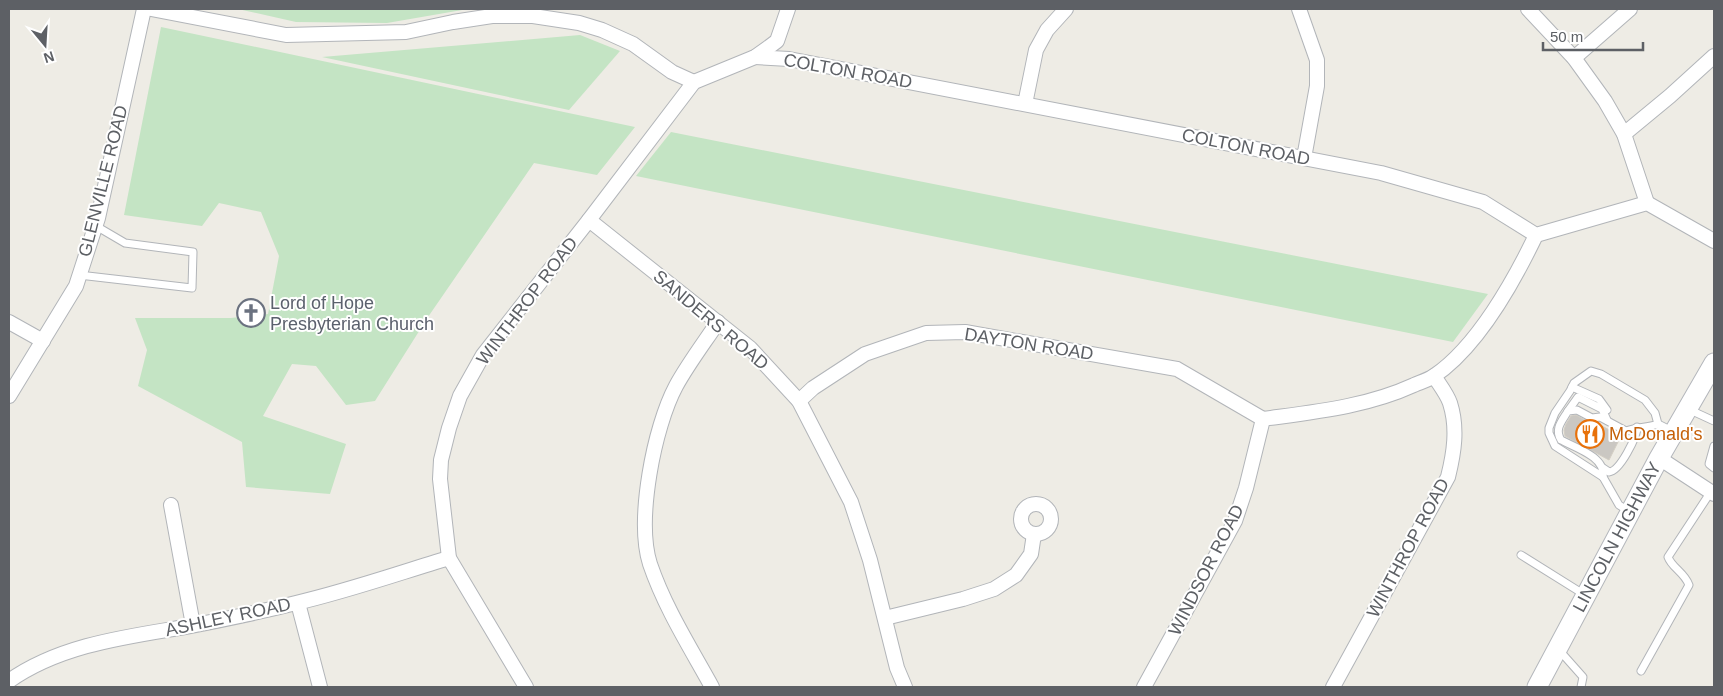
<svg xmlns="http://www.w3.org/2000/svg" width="1723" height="696" viewBox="0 0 1723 696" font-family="Helvetica,sans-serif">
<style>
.green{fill:#c4e4c4}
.building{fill:#cac7c2;stroke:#d3cec4}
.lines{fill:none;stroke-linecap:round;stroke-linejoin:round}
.lane-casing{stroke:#b2b5b9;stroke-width:9}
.street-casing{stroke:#b2b5b9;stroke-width:16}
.secondary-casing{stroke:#b4b7bc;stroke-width:21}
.lane{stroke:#fff;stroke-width:7}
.street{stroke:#fff;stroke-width:14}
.secondary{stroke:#fff;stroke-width:19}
.labels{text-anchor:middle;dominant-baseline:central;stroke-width:4;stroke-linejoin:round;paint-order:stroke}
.street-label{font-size:18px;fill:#5d6065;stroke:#fff}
.worship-label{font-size:18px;fill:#5b616d;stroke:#fff;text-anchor:start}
.food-label{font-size:18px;fill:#c56008;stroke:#fff;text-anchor:start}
</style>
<rect width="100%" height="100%" fill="#eeece5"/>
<g class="green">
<polygon points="238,9 468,9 387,23 296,22"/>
<polygon points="161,27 635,127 597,175 534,163 428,317 375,401 346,405 316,366 292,364 263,416 346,444 330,494 246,487 242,442 138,386 147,350 135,318 231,318 268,314 279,256 261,212 219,203 202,226 124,215"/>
<polygon points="580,35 620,51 569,110 322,57"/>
<polygon points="671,132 1488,294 1453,342 636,176"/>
</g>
<polygon class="building" points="1576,415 1590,423 1596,423 1621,436 1609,460 1565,436 1564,430 1566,424 1571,416"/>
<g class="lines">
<defs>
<g id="lane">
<polyline points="79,275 192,288 193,252 125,243 96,226"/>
<polyline points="1572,387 1599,399 1607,410"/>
<polyline points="1688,409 1714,421"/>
<polyline points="1568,411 1578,397 1602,409 1607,420"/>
<polyline points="1714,446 1709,464 1714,468"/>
<path d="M1603 468 1609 472C1620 471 1637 437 1637 427"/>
<path d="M1603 477C1606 457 1576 448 1561 440 1554 429 1562 421 1568 411L1577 410 1592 418 1600 417 1626 431C1637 427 1647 428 1658 424"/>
<polyline points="1630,512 1619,505 1603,477 1555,446 1549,433 1549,428 1555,413 1570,391 1574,383 1591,371 1601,374 1645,400 1655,413 1658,424 1674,432"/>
<polyline points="1521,555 1585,595"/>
<polyline points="1559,650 1583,677 1581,687"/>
<path d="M1641 671 1689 585C1684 572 1672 568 1668 557L1712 490"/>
</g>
<g id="street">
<polyline points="151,9 286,35 406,32 453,22 492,16 533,16 579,23 602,30 633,44 672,72 694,82"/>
<polyline points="1299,9 1317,60 1317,86 1304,158"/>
<polyline points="1528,9 1574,58 1605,101 1624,134 1647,203"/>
<polyline points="755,57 789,59 1381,173 1483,202 1536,235 1647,203 1714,241"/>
<polyline points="1574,58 1630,9"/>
<polyline points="1025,104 1036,50 1047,30 1066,9"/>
<polyline points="1624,134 1670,96 1714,56"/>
<polyline points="589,220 750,348 799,401 851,502 870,560 897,668 905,687"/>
<polyline points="9,322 43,341"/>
<polyline points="9,396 76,286 98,218 144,9"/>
<polyline points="799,401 813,388 865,354 926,333 965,332 1177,369 1263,419"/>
<path d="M1263 419C1314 412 1366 407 1414 385 1421 382 1428 380 1434 376 1477 347 1514 281 1536 235"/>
<polyline points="1659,458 1714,494"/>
<circle cx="1036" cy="519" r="15"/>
<polyline points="171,505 193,625"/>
<polyline points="298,603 320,687"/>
<polyline points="885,618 963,599 994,589 1016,575 1031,554 1034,534"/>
<path d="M9 681C60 645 125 637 185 627 222 620 260 612 296 603 348 591 399 573 449 558"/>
<polyline points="526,687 449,558 440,479 441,460 449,428 460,396 483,355 589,220 694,82 755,57 769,47 777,41 788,9"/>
<path d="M712 687C690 647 665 608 650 564 636 520 654 427 676 386 688 364 704 343 718 322"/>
<polyline points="1144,687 1235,521 1246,488 1263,419"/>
<path d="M1333 687 1448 477C1454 453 1458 428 1450 403 1447 394 1439 384 1434 376"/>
</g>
<g id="secondary">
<path id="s1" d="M1537 687 1659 458 1714 363"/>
</g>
</defs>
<use href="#lane" class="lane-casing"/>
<use href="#street" class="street-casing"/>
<use href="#secondary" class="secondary-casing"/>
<use href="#lane" class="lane"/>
<use href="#street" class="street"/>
<use href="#secondary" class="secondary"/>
</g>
<defs>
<symbol id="church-ring" viewBox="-11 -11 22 22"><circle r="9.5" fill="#fff" stroke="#6b7280" stroke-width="1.5"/><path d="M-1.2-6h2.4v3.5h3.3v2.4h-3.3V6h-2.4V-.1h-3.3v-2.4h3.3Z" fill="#6b7280"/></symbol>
<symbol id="restaurant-ring" viewBox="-11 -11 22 22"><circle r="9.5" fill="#fff" stroke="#e8710a" stroke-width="1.5"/><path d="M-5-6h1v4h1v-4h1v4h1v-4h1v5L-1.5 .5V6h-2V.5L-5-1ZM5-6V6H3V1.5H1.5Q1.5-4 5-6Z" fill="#e8710a"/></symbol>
</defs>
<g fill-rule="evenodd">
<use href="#church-ring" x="235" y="297" width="32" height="32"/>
<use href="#restaurant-ring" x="1574" y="418" width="32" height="32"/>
</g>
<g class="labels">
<g class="street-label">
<text transform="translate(848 71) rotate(10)">COLTON ROAD</text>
<text transform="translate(1246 147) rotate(11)">COLTON ROAD</text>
<text transform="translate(103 181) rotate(-76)">GLENVILLE ROAD</text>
<text transform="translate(527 301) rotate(-53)">WINTHROP ROAD</text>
<text transform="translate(711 320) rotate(40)">SANDERS ROAD</text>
<text transform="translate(1029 344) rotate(9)">DAYTON ROAD</text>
<text stroke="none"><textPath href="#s1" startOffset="170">LINCOLN HIGHWAY</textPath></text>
<text transform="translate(1408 548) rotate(-62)">WINTHROP ROAD</text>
<text transform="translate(1206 570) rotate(-63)">WINDSOR ROAD</text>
<text transform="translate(228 617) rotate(-12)">ASHLEY ROAD</text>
</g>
<g class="worship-label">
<text x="270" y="303">Lord of Hope<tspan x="270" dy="21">Presbyterian Church</tspan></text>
</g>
<g class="food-label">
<text x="1609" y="434">McDonald's</text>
</g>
</g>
<rect width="1723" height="696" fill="none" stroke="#5d6065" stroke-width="20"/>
<g transform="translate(45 45) rotate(162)" stroke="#ffffff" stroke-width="4" paint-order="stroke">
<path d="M0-4L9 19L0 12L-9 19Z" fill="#5d6065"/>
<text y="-8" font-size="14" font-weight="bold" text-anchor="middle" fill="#5d6065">N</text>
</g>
<path d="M1543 42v8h100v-8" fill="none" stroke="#5d6065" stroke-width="2.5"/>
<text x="1550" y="42" font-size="15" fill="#5d6065" stroke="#ffffff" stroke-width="4" paint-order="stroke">50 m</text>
</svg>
